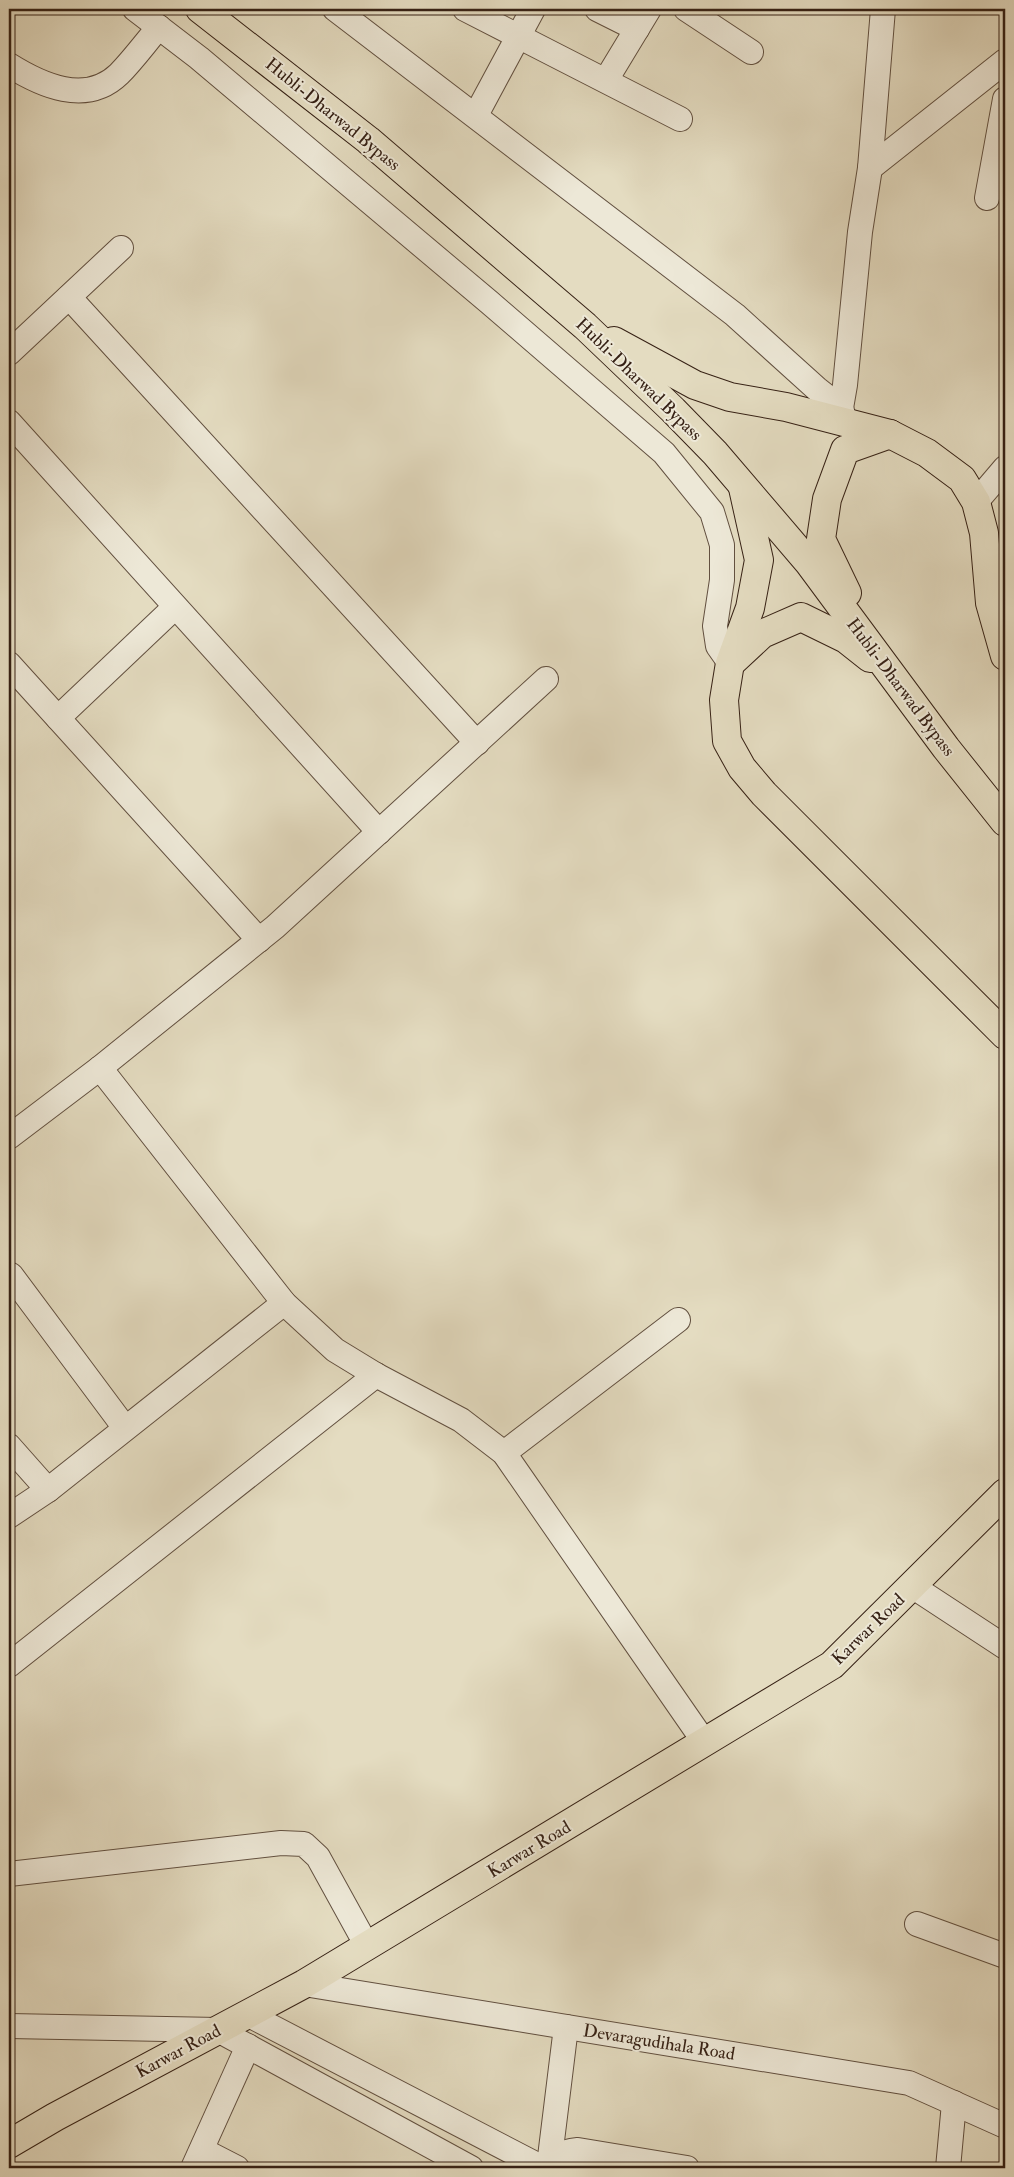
<svg xmlns="http://www.w3.org/2000/svg" width="1014" height="2177" font-family="'IM FELL Double Pica',serif">
<style>
.lines{fill:none;stroke-linecap:round;stroke-linejoin:round}
.minor-casing{stroke:#625040;stroke-width:26}
.highway-casing{stroke:#362115;stroke-width:30}
.minor{stroke:#ede8d7;stroke-width:24}
.highway{stroke:#e4dcc1;stroke-width:28}
.labels{text-anchor:middle;stroke-width:4;stroke-linejoin:round;paint-order:stroke}
.street-label{font-size:18px;fill:#362115;stroke:#ede8d7}
</style>
<rect width="100%" height="100%" fill="#e4dcc1"/>
<filter id="stains"><feTurbulence type="fractalNoise" baseFrequency=".004" numOctaves="4"/><feColorMatrix values="0 0 0 0 .2 0 0 0 0 .09 0 0 0 0 .02 0 0 0 .5 -.17"/></filter>
<radialGradient id="worn" r=".72"><stop offset=".6" stop-color="#630" stop-opacity="0"/><stop offset="1" stop-color="#630" stop-opacity=".3"/></radialGradient>
<g class="lines">
<defs>
<g id="minor">
<path d="M135 9 199 58 489 302 664 453 712 512 722 545V580L715 626 718 646 730 663"/>
<path d="M335 9 735 315 817 389 841 408 845 421"/>
<path d="M465 9 680 119"/>
<path d="M597 9 637 29"/>
<path d="M686 9 751 52"/>
<path d="M9 65C41 85 86 106 119 74 133 60 146 42 159 27"/>
<path d="M606 80 649 9"/>
<path d="M476 115 533 9"/>
<path d="M870 168 1005 61"/>
<path d="M987 198 1005 99"/>
<path d="M69 297 477 743"/>
<path d="M9 353 121 248"/>
<path d="M841 408 845 385 860 232 870 168 883 9"/>
<path d="M9 422 379 832"/>
<path d="M976 502 1005 468"/>
<path d="M9 664 259 940"/>
<path d="M58 718 175 607"/>
<path d="M100 1068 284 1303 335 1350 376 1375 461 1420 504 1453 705 1743"/>
<path d="M9 1137 100 1068 275 927 546 679"/>
<path d="M11 1275 125 1428"/>
<path d="M9 1446 48 1490"/>
<path d="M504 1453 678 1320"/>
<path d="M9 1516 48 1490 284 1303"/>
<path d="M912 1586 1005 1647"/>
<path d="M9 1665 376 1375"/>
<path d="M9 1874 281 1843 304 1844 318 1857 367 1946"/>
<path d="M917 1924 1005 1956"/>
<path d="M304 1984 909 2083 1005 2126"/>
<path d="M247 2014 543 2168"/>
<path d="M9 2026 218 2030 471 2168"/>
<path d="M202 2150 237 2168"/>
<path d="M550 2157 566 2027"/>
<path d="M193 2168 248 2046"/>
<path d="M541 2168C552 2155 562 2152 578 2150L687 2168"/>
<path d="M948 2168 954 2103"/>
</g>
<g id="highway">
<path d="M200 9 368 140 585 326 673 410 715 453 809 563 946 748 1005 822"/>
<path d="M614 341 695 385 730 397 786 407 890 434 927 453 962 479 976 502 984 533 990 603 1005 656"/>
<path d="M743 488 759 560 750 608 730 663 724 700 727 741 742 768 764 794 1005 1035"/>
<path d="M847 593 821 539 827 499 845 450 890 434"/>
<path d="M733 661 762 634 801 617 846 639 870 658"/>
<path d="M9 2144 55 2117 304 1984 832 1665 1005 1493"/>
</g>
</defs>
<!-- minor casing -->
<use href="#minor" class="minor-casing"/>
<!-- highway casing -->
<use href="#highway" class="highway-casing"/>
<!-- minor -->
<use href="#minor" class="minor"/>
<!-- highway -->
<use href="#highway" class="highway"/>
</g>
<g class="labels">
<!-- street labels -->
<g class="street-label">
<text transform="translate(333 114) rotate(39)" y="6">Hubli-Dharwad Bypass</text>
<text transform="translate(639 379) rotate(44)" y="6">Hubli-Dharwad Bypass</text>
<text transform="translate(901 687) rotate(53)" y="6">Hubli-Dharwad Bypass</text>
<text transform="translate(868 1629) rotate(-44)" y="6">Karwar Road</text>
<text transform="translate(529 1849) rotate(-31)" y="6">Karwar Road</text>
<text transform="translate(659 2042) rotate(9)" y="6">Devaragudihala Road</text>
<text transform="translate(178 2051) rotate(-28)" y="6">Karwar Road</text>
</g>
</g>
<!-- margin -->
<rect width="1014" height="2177" fill="none" stroke="#e4dcc1" stroke-width="30"/>
<rect x="10" y="10" width="994" height="2157" fill="none" stroke="#362115" stroke-width="2.5"/>
<rect x="15" y="15" width="984" height="2147" fill="none" stroke="#362115"/>
<rect width="100%" height="100%" filter="url(#stains)"/>
<rect width="100%" height="100%" fill="url(#worn)"/>
</svg>
